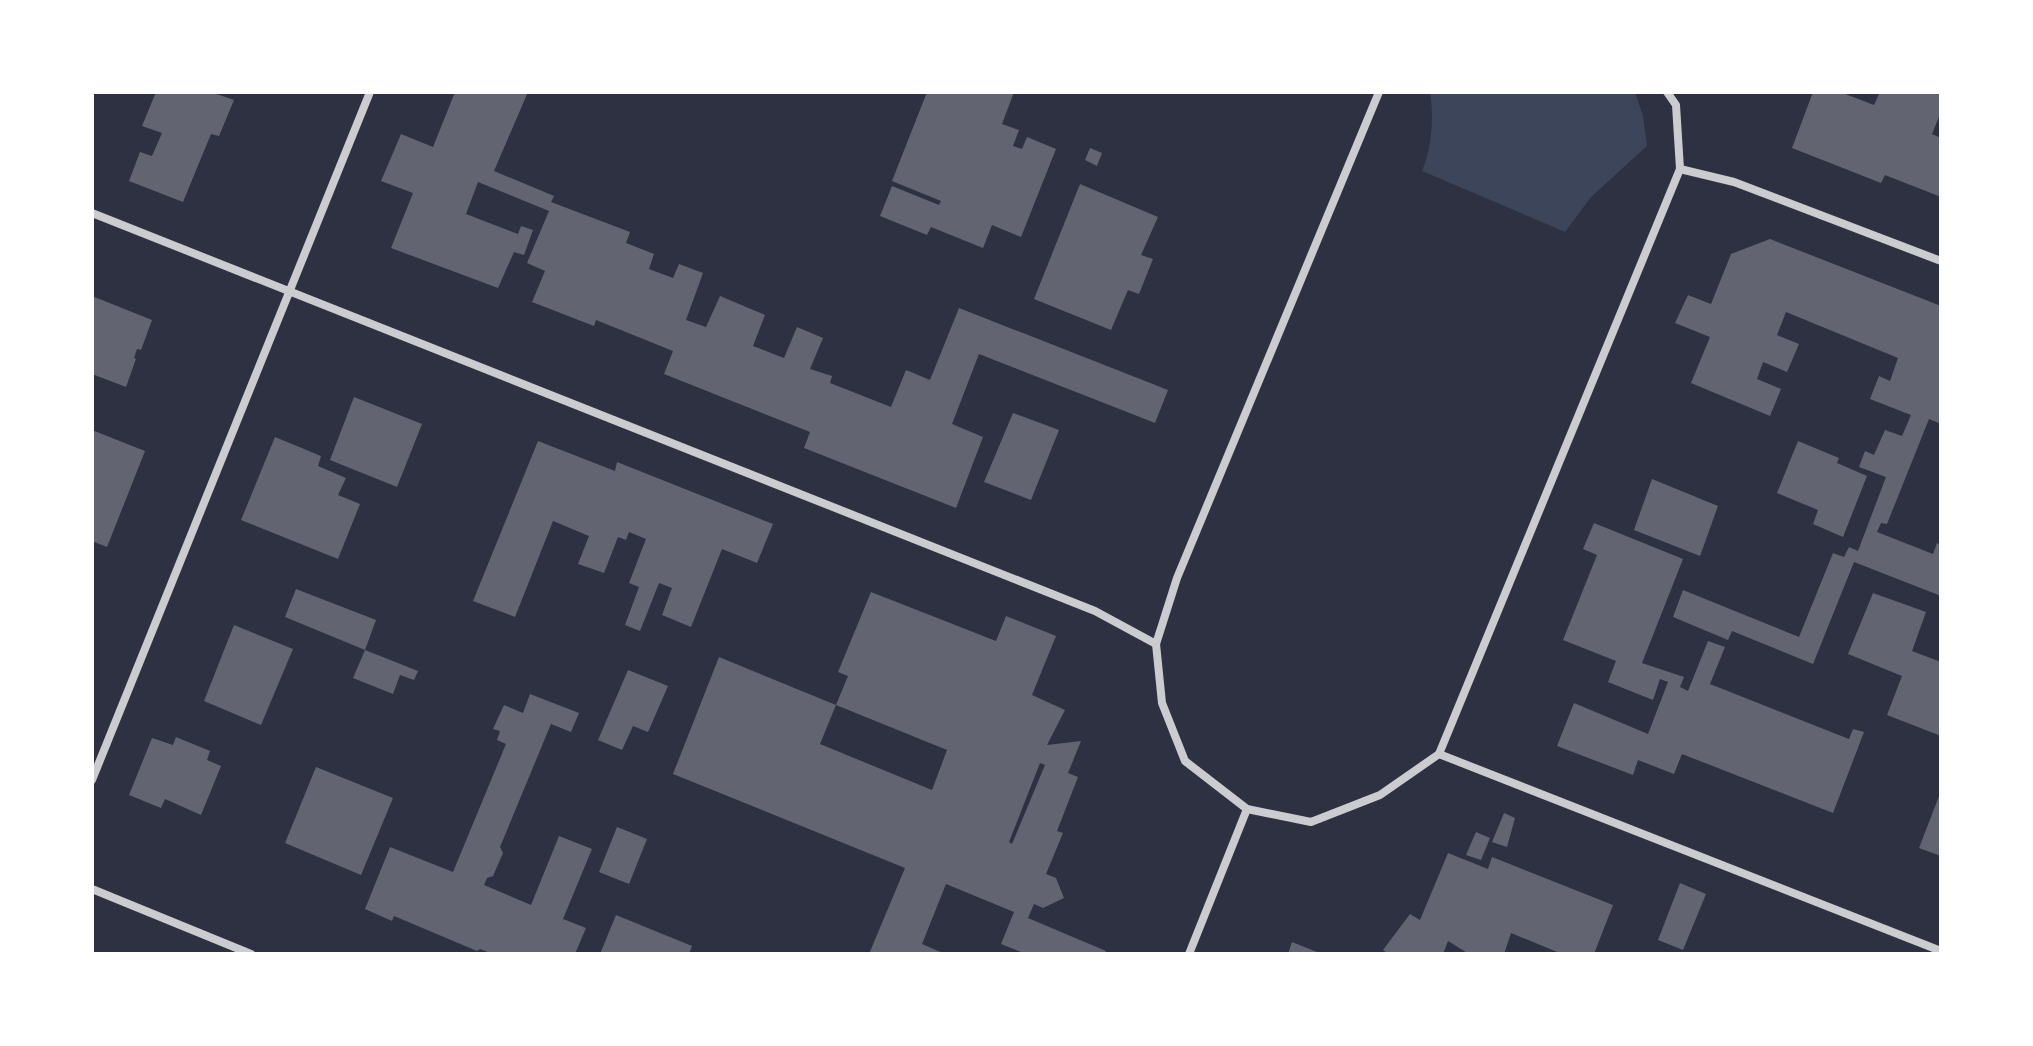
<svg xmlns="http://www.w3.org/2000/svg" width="2033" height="1046" font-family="'IBM Plex Serif',serif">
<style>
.green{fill:#3c4559}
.building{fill:#626471;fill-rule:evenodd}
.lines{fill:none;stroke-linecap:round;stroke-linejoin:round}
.minor{stroke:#caccd0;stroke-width:8}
</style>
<rect width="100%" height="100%" fill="#2d3142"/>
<!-- green -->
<path class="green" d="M1430 92H1635L1643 116 1647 146 1591 197 1565 232 1422 171C1432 147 1434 117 1430 92Z"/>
<!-- building -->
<g class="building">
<path d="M156 92H211L234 100 219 136 211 134 183 202 129 181 140 152 152 156 162 133 142 126Z"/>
<path d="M455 92H528L494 171 554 196 551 202 630 232 626 243 654 254 649 269 673 278 679 264 703 273 686 320 706 327 720 296 765 315 753 346 784 358 797 327 823 338 810 369 832 376 830 383 891 407 906 370 930 380 959 308 1168 390 1155 423 979 354 952 424 983 437 956 508 804 448 810 432 664 374 673 351 596 320 594 326 532 302 545 271 527 263 549 211 478 182 466 214 518 234 521 226 533 230 524 255 514 252 498 288 391 248 413 193 381 181 401 134 433 147Z"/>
<path d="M927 92H1014L1002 124 1019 130 1013 146 1022 149 1027 137 1056 149 1021 237 992 225 983 248 931 227 927 235 880 216 892 186 939 205 941 201 892 181Z"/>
<path d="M1813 92H1840L1874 105 1880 92H1941V112L1932 134 1941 138V197L1885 175 1881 183 1792 148Z"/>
<path d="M1090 148 1102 153 1097 166 1085 160Z"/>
<path d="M1080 184 1158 217 1141 255 1153 259 1139 294 1128 290 1111 330 1034 299Z"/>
<path d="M1770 239 1941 306V424L1929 419 1887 524 1881 523 1877 532 1933 554 1937 543 1941 545V596L1854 562 1813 664 1732 631 1728 640 1673 617 1683 590 1799 637 1833 553 1844 557 1849 547 1858 551 1886 477 1859 467 1865 451 1874 455 1885 430 1902 436 1911 415 1870 399 1879 376 1890 381 1898 358 1786 312 1777 335 1799 344 1787 372 1763 362 1757 379 1781 389 1770 416 1691 383 1710 337 1675 323 1688 295 1711 304 1731 254Z"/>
<path d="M92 296 152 320 141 350 137 349 134 358 136 359 126 387 92 374Z"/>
<path d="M354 397 422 424 397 487 330 460Z"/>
<path d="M1013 413 1059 430 1031 500 984 482Z"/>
<path d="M92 430 145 451 107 547 92 541Z"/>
<path d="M275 437 321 456 318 466 346 478 338 495 360 504 338 559 241 520Z"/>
<path d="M538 441 615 471 617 462 773 524 757 563 722 549 691 627 662 615 672 588 659 583 640 631 625 625 639 587 629 583 646 539 629 532 626 540 618 537 604 573 578 564 589 536 553 521 515 617 473 601Z"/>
<path d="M1798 441 1839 458 1837 463 1867 476 1843 537 1813 524 1818 510 1777 493Z"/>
<path d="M1652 479 1718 506 1700 556 1634 530Z"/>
<path d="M1594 523 1683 559 1642 663 1684 677 1680 687 1688 691 1708 641 1725 647 1710 684 1849 739 1853 729 1864 732 1833 813 1682 754 1674 774 1638 760 1633 775 1557 746 1574 703 1648 734 1668 682 1660 679 1653 700 1608 682 1616 661 1563 640 1597 555 1583 549Z"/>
<path d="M296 589 376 620 365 650 418 671 414 680 400 675 393 694 353 678 365 650 285 617Z"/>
<path d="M871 592 996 641 1006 616 1056 636 1032 695 1065 710 1047 745 1081 741 1068 773 1078 777 1057 831 1063 833 1046 874 1056 878 1064 898 1043 908 1034 904 1028 918 1106 951 1104 954H1026L1001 944 1014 912 946 884 922 944 945 954H869L905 868 673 774 719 657 836 705 848 676 838 672ZM836 705 947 750 932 790 820 744ZM1040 763 1045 765 1012 844 1009 842Z"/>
<path d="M1873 593 1926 612 1912 651 1941 662V736L1887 715 1902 676 1848 654Z"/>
<path d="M234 625 293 649 261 725 204 701Z"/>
<path d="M628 670 668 686 648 732 633 726 622 750 598 740Z"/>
<path d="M530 694 579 713 571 732 551 724 500 847 503 853 493 876 487 878 484 885 531 905 559 836 592 849 563 919 586 928 575 954H493L480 949 477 951 394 916 392 921 365 909 390 847 453 872 506 744 497 740 500 731 493 729 504 705 523 713Z"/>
<path d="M176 737 210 751 207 760 221 766 201 815 165 799 161 808 129 795 152 738 173 745Z"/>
<path d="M316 767 393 798 361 875 285 843Z"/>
<path d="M1941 791V856L1919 848Z"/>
<path d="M1504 813 1515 818 1507 847 1492 842Z"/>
<path d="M617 827 647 839 629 884 599 872Z"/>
<path d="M1476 832 1490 838 1481 860 1466 855Z"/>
<path d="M1448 853 1488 869 1492 857 1613 905 1594 954H1562L1511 933 1504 954H1469L1448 941 1443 954H1389L1383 950 1410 914 1420 920Z"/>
<path d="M1680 883 1706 894 1683 950 1658 940Z"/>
<path d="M616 915 692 946 689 954H600Z"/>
<path d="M1292 942 1322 954H1288Z"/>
</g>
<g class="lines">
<!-- minor -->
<g class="minor">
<path d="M1379 92 1177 578 1156 644 1162 703 1185 761 1247 809 1311 822 1380 795 1439 754 1680 169 1676 105 1667 92"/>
<path d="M1680 169 1734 182 1941 261"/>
<path d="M92 213 1095 611 1156 644"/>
<path d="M1439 754 1941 951"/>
<path d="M92 780 370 92"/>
<path d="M92 889 251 954"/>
<path d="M1189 954 1247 809"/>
</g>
</g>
<!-- border -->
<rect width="2033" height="1046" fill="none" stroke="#ffffff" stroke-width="188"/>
</svg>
